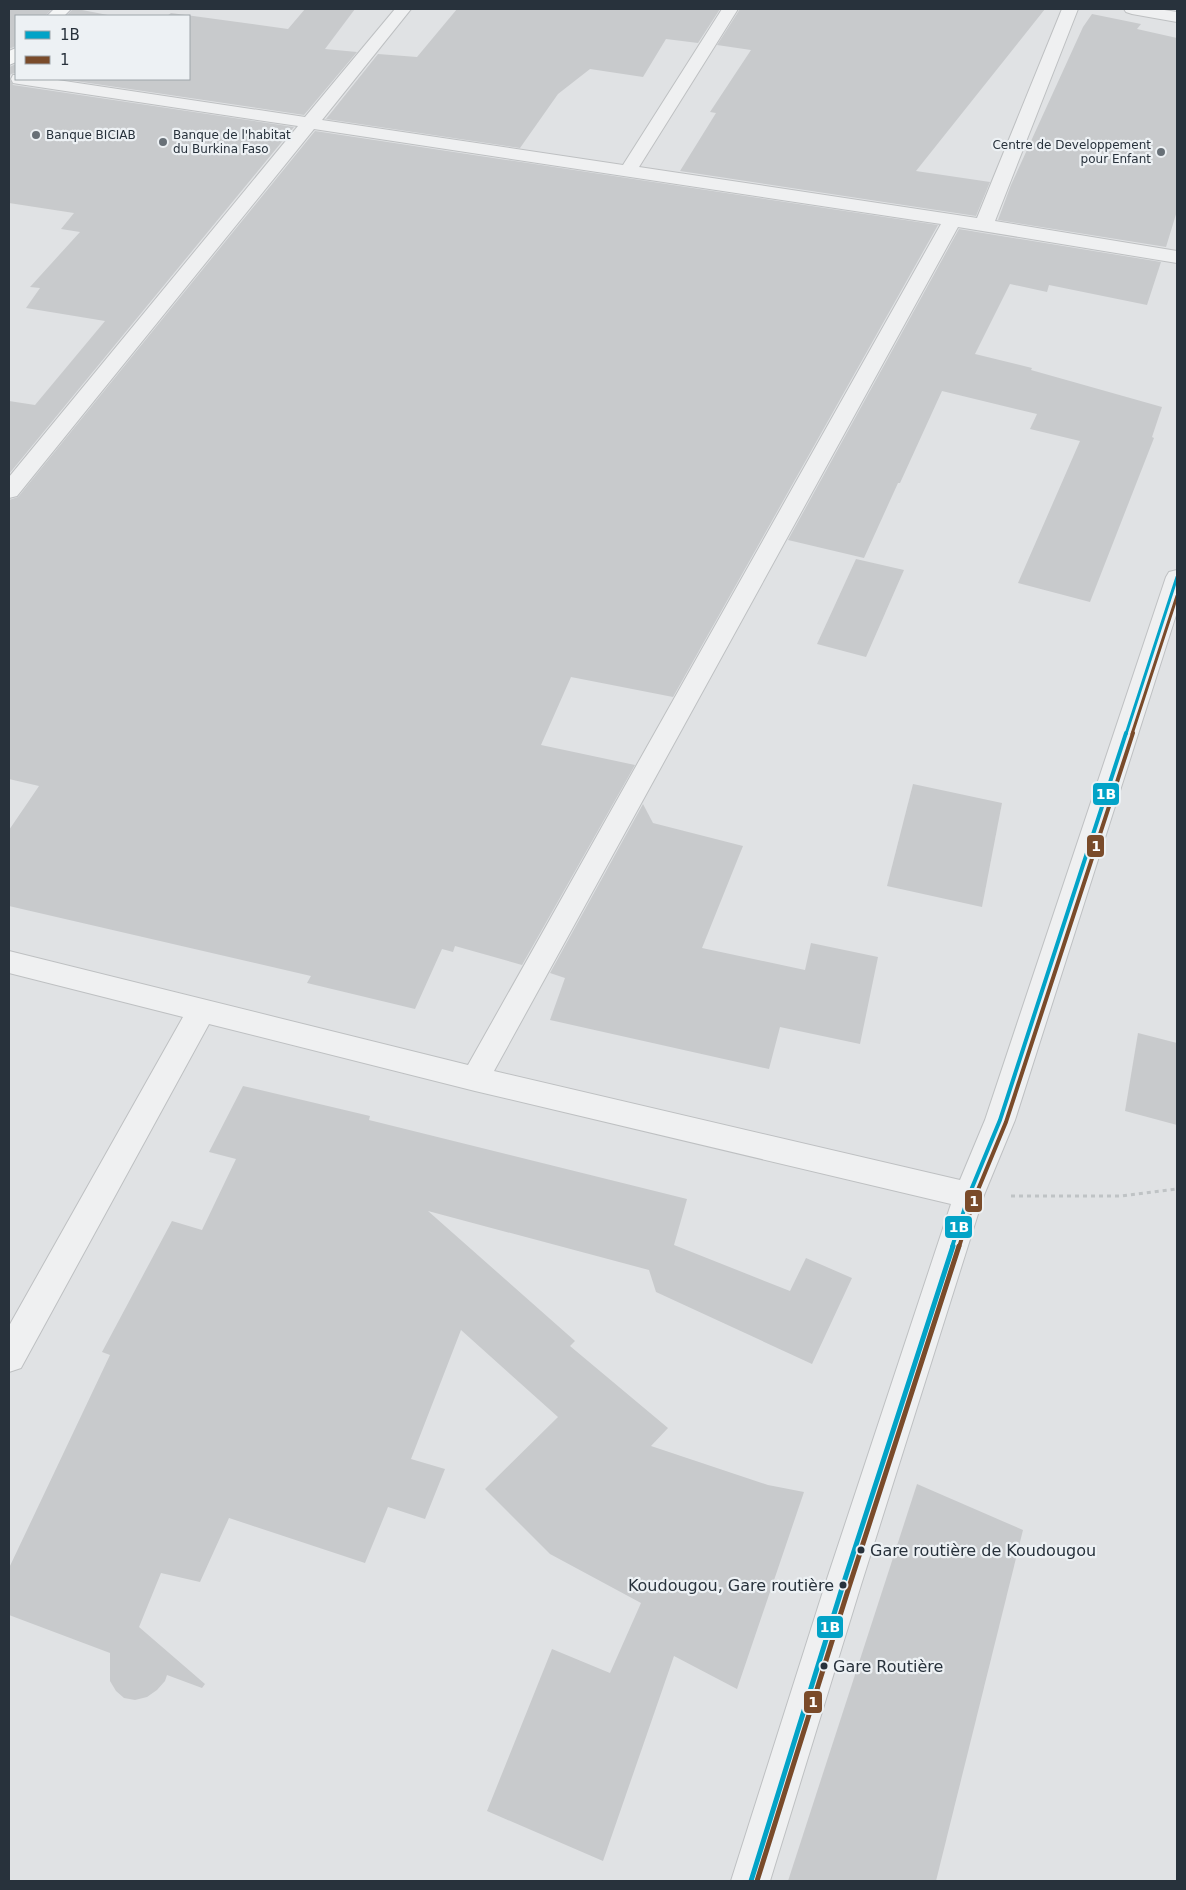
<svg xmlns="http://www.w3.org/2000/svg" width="1186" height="1890" font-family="'DejaVu Sans',sans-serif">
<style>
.building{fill:#c8cacc}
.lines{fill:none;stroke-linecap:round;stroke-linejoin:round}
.minor-casing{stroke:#bec0c2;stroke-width:2}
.major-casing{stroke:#bcbfc2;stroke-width:2}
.path{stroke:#bfc3c5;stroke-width:3;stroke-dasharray:4 4;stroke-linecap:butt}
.minor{fill:#eff0f1;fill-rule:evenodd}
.major{fill:#f4f5f5;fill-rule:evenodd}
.bus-1-far2-casing{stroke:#edf1f4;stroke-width:6}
.bus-1-far1-casing{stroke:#edf1f4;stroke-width:8}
.bus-1-casing{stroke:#edf1f4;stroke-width:9}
.bus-2-far2-casing{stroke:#edf1f4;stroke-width:6}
.bus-2-far1-casing{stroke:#edf1f4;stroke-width:8}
.bus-2-casing{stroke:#edf1f4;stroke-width:9}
.bus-1-far2{stroke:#02a3c7;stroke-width:3}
.bus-1-far1{stroke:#02a3c7;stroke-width:4}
.bus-1{stroke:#02a3c7;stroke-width:5}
.bus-2-far2{stroke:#7a4b2a;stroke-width:3}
.bus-2-far1{stroke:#7a4b2a;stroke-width:4}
.bus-2{stroke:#7a4b2a;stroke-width:5}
.poi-dot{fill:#687077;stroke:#edf1f4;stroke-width:2}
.bus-dot{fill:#28323c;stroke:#edf1f4;stroke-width:2}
.labels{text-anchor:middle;stroke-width:4.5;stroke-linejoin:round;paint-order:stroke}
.far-poi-label{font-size:12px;fill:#28323c;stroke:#edf1f4;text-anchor:start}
.near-bus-label{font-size:16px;fill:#28323c;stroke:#edf1f4;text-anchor:start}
.line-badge{stroke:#edf1f4;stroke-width:2}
.badge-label{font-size:14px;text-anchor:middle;font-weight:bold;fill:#fff}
</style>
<rect width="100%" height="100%" fill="#e0e2e4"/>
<!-- building -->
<g class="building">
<path d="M9 9H52L45 16H16V46L9 49Z"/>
<path d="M73 9H77L113 16H66Z"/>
<path d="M305 9H355L325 49 357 52 304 115 62 79H189V16H167L171 13 288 29Z"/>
<path d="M457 9H720L698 43 666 39 643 77 590 69 558 94 520 148 326 119 378 54 417 57Z"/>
<path d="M740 9H1045L916 171 990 182 976 216 680 171 716 113 710 112 751 50 717 45Z"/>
<path d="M1092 14 1141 24 1137 29 1177 38V211L1166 247 998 220 1011 185 1083 27Z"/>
<path d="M16 64V73L11 74 9 78 13 85 294 127 9 474V401L35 405 105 321 26 308 40 288 30 287 80 232 61 229 74 213 9 203V67Z"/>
<path d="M315 131 938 225 673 697 571 677 541 745 635 765 522 965 455 946 453 952 442 949 415 1009 307 983 311 976 9 906V830L39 786 9 779V500L18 497Z"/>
<path d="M959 229 1161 262 1147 305 1049 285 1047 292 1010 284 975 354 1032 368 1031 370 1162 407 1152 437 1154 438 1090 602 1018 583 1080 441 1030 429 1037 414 942 391 900 483H898L864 558 788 540Z"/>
<path d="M856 559 904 570 866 657 817 644Z"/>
<path d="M913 784 1002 803 982 907 887 886Z"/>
<path d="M643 804 653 823 743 846 702 948 805 970 811 943 878 957 860 1044 780 1027 769 1069 550 1020 565 978 550 973Z"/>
<path d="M1138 1033 1177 1043V1125L1125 1111Z"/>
<path d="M243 1086 370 1116 369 1120 687 1199 674 1245 790 1291 806 1258 852 1278 812 1364 656 1292 649 1270 428 1211 575 1341 570 1346 668 1428 651 1446 768 1485 804 1492 737 1689 674 1656 603 1861 487 1811 552 1649 610 1673 641 1603 550 1554 485 1489 558 1417 461 1330 411 1459 445 1469 425 1519 388 1507 365 1563 229 1518 200 1582 161 1573 139 1627 205 1684 202 1688 167 1675 165 1681 157 1690 147 1697 135 1700 124 1698 116 1691 110 1681V1653L9 1615V1568L110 1355 102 1352 172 1221 202 1230 236 1159 209 1152Z"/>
<path d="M917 1484 1023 1530 936 1881H788Z"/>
</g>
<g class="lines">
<defs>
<g id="minor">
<path d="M395 9H411L322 120 623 165 722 9H738L639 167 977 218 1062 9H1078L995 221 1177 251V263L958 227 494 1071 960 1180 985 1120 1166 577 1169 572 1177 570V612L1015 1120 984 1195 861 1585 770 1881H731L825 1585 951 1204 475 1091 209 1024 21 1368 9 1372V1326L183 1017 9 973V951L468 1065 941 224 314 129 17 496 9 498V477L298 126 19 84 13 83 11 79 13 75H16V79H51L305 117Z"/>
<path d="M1124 9H1158L1177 12V22L1132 14 1126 12Z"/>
</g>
<g id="major">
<path d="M54 9H71L64 16H47Z"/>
<path d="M16 48V62L9 65V51Z"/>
</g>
</defs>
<!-- minor casing -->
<use href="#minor" class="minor-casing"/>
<!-- major casing -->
<use href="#major" class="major-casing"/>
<!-- path -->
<path class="path" d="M1011 1196H1121L1177 1189"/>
<!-- minor -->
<use href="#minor" class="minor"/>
<!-- major -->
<use href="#major" class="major"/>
<defs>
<path id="bus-1-far2" d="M1126 734 1177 577"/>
<path id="bus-1-far1" d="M952 1247 969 1195 1000 1120 1126 733"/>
<path id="bus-1" d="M751 1881 843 1585 953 1246"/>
<path id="bus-2-far2" d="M1132 734 1177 596"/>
<path id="bus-2-far1" d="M959 1247 975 1197 1006 1122 1133 733"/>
<path id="bus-2" d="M757 1881 849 1587 959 1246"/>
</defs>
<!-- bus-1-far2 casing -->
<use href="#bus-1-far2" class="bus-1-far2-casing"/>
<!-- bus-1-far1 casing -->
<use href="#bus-1-far1" class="bus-1-far1-casing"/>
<!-- bus-1 casing -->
<use href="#bus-1" class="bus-1-casing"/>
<!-- bus-2-far2 casing -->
<use href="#bus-2-far2" class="bus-2-far2-casing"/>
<!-- bus-2-far1 casing -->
<use href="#bus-2-far1" class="bus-2-far1-casing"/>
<!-- bus-2 casing -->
<use href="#bus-2" class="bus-2-casing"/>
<!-- bus-1-far2 -->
<use href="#bus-1-far2" class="bus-1-far2"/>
<!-- bus-1-far1 -->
<use href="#bus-1-far1" class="bus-1-far1"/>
<!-- bus-1 -->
<use href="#bus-1" class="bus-1"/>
<!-- bus-2-far2 -->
<use href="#bus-2-far2" class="bus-2-far2"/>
<!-- bus-2-far1 -->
<use href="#bus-2-far1" class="bus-2-far1"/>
<!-- bus-2 -->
<use href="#bus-2" class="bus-2"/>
</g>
<!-- markers -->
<g class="poi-dot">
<circle cx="36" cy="135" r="5"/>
<circle cx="163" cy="142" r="5"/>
<circle cx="1161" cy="152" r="5"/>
</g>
<g class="bus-dot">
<circle cx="861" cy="1550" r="4.5"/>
<circle cx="843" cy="1585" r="4.5"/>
<circle cx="824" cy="1666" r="4.5"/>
</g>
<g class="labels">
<!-- far-poi labels -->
<g class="far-poi-label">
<text x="46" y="139">Banque BICIAB</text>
<text x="173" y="139">Banque de l'habitat<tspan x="173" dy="14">du Burkina Faso</tspan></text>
<text x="1151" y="149" text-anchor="end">Centre de Developpement<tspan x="1151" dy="14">pour Enfant</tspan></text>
</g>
<!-- near-bus labels -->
<g class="near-bus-label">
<text x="870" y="1556">Gare routière de Koudougou</text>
<text x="834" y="1591" text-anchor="end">Koudougou, Gare routière</text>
<text x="833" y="1672">Gare Routière</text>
</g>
</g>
<g class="line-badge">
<rect x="1092" y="782" width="28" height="24" rx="5" fill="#02a3c7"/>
<rect x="1086" y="834" width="19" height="24" rx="5" fill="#7a4b2a"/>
<rect x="964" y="1189" width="19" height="24" rx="5" fill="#7a4b2a"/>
<rect x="944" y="1215" width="29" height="24" rx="5" fill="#02a3c7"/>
<rect x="816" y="1615" width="28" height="24" rx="5" fill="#02a3c7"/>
<rect x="803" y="1690" width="20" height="24" rx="5" fill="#7a4b2a"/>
</g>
<g class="badge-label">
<text x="1106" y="799">1B</text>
<text x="1096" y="851">1</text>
<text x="974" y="1206">1</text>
<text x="959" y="1232">1B</text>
<text x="830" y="1632">1B</text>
<text x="813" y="1707">1</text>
</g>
<!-- border -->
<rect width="1186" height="1890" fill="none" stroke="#28323c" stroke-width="20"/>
<!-- legend -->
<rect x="15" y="15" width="175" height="65" fill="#edf1f4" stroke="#9ea5aa"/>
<rect x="25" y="31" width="25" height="8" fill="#02a3c7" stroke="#9ea5aa"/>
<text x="60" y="40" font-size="15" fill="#28323c">1B</text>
<rect x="25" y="56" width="25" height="8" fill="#7a4b2a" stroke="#9ea5aa"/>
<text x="60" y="65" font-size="15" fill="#28323c">1</text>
</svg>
